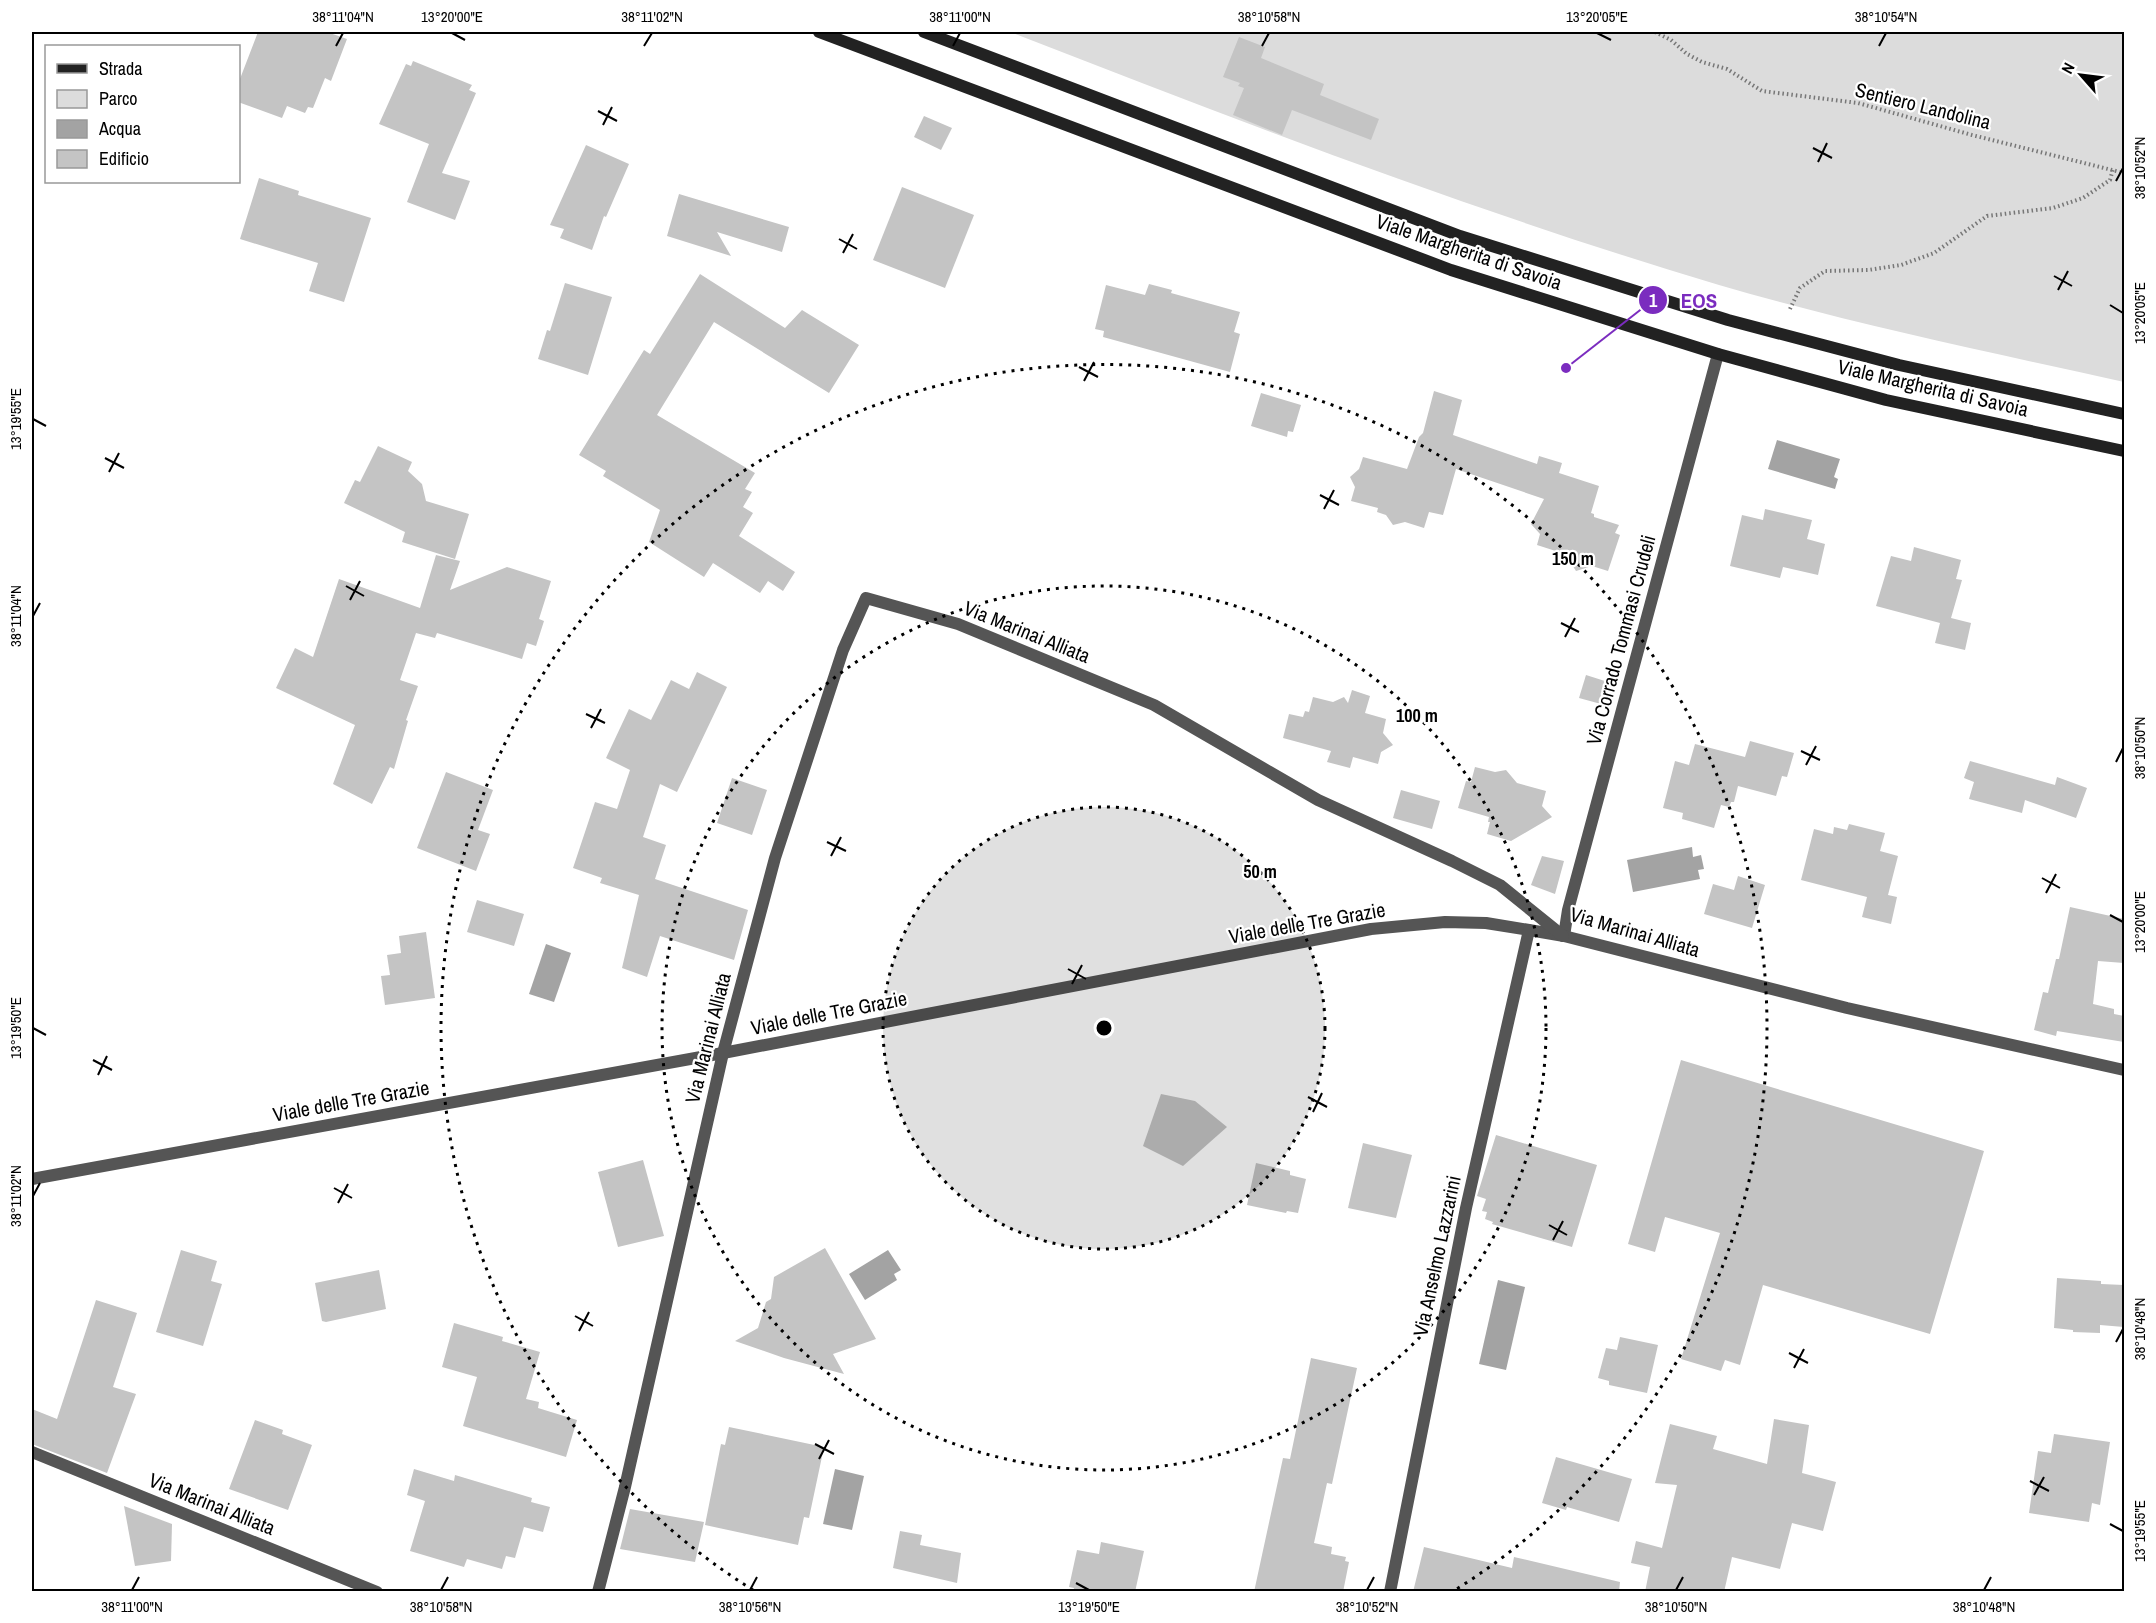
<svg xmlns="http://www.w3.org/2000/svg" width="2156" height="1623" font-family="'Archivo Narrow',sans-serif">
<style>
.green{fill:#dcdcdc}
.water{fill:#a3a3a3}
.building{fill:#c4c4c4}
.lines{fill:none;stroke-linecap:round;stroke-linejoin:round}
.path{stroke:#777;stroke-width:4;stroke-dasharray:1.5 3;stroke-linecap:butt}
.street{stroke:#555;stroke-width:12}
.secondary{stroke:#222;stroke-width:12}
.ticks{fill:none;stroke:#000;stroke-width:2}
.ring{fill:none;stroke:#000;stroke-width:3;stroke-dasharray:3 6}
.labels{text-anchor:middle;stroke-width:4.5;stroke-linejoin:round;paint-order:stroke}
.street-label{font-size:20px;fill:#000;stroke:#fff}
.centre{fill:#000;stroke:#fff;stroke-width:3}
.ring-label{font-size:18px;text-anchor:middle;font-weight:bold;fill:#000;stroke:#fff;stroke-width:4.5;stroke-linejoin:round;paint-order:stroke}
.leader{fill:none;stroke:#7b2cbf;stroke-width:2}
.callout-dot{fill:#7b2cbf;stroke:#fff;stroke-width:2}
.mark-label{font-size:18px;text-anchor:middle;font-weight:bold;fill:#fff}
.callout-label{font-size:21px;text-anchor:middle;font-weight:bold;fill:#7b2cbf;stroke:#fff;stroke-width:4.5;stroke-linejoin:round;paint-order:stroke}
.neatline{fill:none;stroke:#000;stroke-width:2}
.ticks-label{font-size:15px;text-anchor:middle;fill:#000}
</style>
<rect width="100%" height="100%" fill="#fff"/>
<!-- green -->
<path class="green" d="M1010 32H2124V382C1989 352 1852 324 1719 285 1478 213 1244 123 1010 32Z"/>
<!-- water -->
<g class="water">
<path d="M1777 440 1840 459 1834 477 1838 479 1835 489 1768 469Z"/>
<path d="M1692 847 1693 857 1701 855 1704 869 1698 870 1700 879 1633 892 1627 860Z"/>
<path d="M546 944 571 953 554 1002 529 994Z"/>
<path d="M888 1250 901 1270 894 1274 897 1280 865 1300 849 1274Z"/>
<path d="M1498 1280 1525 1287 1506 1370 1479 1364Z"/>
<path d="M835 1469 864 1476 852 1530 823 1524Z"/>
</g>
<!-- building -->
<g class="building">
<path d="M258 32H327L347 39 331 81 325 78 313 108 308 107 305 113 287 106 282 118 238 102V84Z"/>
<path d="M1239 37 1265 47 1261 58 1324 84 1320 95 1379 119 1371 140 1292 110 1282 135 1233 115 1244 88 1238 86 1240 83 1223 77Z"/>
<path d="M413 61 472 85 469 90 476 93 442 173 470 181 455 220 407 202 429 144 379 124 406 64 411 66Z"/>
<path d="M924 116 952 128 941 150 914 137Z"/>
<path d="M586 145 629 164 606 217 604 216 592 250 560 238 564 229 550 225Z"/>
<path d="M259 178 299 191 298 195 371 218 344 302 309 291 318 263 240 239Z"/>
<path d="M902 187 974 215 945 288 873 260Z"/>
<path d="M679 194 789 227 782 252 717 232 731 256 667 236Z"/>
<path d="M700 274 785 328 802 310 859 345 829 393 714 322 657 415 755 473 745 489 752 492 743 507 753 513 739 536 795 572 783 591 768 581 760 593 713 563 704 577 649 542 660 510 603 476 606 471 579 455 644 350 650 354Z"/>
<path d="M565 283 612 297 588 375 538 359 547 330 550 331Z"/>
<path d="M1149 284 1172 290 1171 293 1240 312 1234 332 1240 334 1230 372 1103 337 1104 331 1095 329 1106 285 1145 295Z"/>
<path d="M1434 391 1462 400 1453 435 1537 464 1539 456 1562 463 1559 473 1599 486 1591 513 1594 514V517L1619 525 1615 533 1620 535 1608 571 1592 566 1576 571 1565 554 1537 545 1540 534 1531 524 1544 499 1456 469 1443 515 1429 512 1424 528 1405 522 1393 525 1386 515 1377 512 1378 508 1351 501 1355 487 1350 477 1359 469 1363 457 1407 469 1419 437 1423 433Z"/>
<path d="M1261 393 1301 405 1293 432 1288 431 1287 437 1251 426Z"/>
<path d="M378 446 412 462 408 471 422 484 426 501 469 514 455 559 402 542 405 532 344 503 355 480 360 482Z"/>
<path d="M1765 509 1812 520 1807 539 1825 544 1818 575 1783 567 1780 578 1730 566 1742 515 1763 520Z"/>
<path d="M1914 547 1961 560 1956 579 1962 580 1951 618 1971 623 1965 650 1935 643 1940 623 1876 606 1891 556 1911 561Z"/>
<path d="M436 555 460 561 450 590 507 567 551 581 539 619 544 621 536 646 527 643 522 659 437 633 435 638 416 633 400 680 418 686 406 720 408 721 394 769 390 767 372 804 333 784 355 725 276 688 295 648 313 657 339 579 420 608Z"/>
<path d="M697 672 727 687 677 792 660 784 643 837 666 845 655 879 748 910 734 960 660 936 647 977 622 968 639 895 600 883 602 878 573 868 595 802 617 809 630 770 606 758 629 709 651 720 671 680 689 689Z"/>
<path d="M1586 675 1608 682 1601 704 1579 698Z"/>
<path d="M1352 690 1370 696 1365 713 1386 719 1383 733 1393 745 1381 752 1378 764 1353 757 1350 768 1327 762 1331 751 1283 738 1289 714 1303 717 1305 711 1309 712 1313 697 1333 702 1344 697 1348 703Z"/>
<path d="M1750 741 1794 753 1787 777 1782 776 1776 796 1738 786 1734 802H1731L1729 807 1721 805 1714 828 1682 819 1683 813 1663 808 1675 761 1689 765 1695 744 1745 757Z"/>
<path d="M1970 761 2055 785 2057 777 2087 788 2076 818 2025 800 2022 813 1969 799 1974 782 1964 778Z"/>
<path d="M1475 767 1495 772 1506 770 1517 783 1546 791 1542 806 1552 817 1511 841 1487 834 1490 822H1488L1489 817 1458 808 1466 781 1471 782Z"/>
<path d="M446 772 493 790 478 830 490 834 476 871 417 848Z"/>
<path d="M732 778 767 790 752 835 717 823Z"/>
<path d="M1401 790 1440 801 1432 829 1393 818Z"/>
<path d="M1849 824 1885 833 1880 851 1898 856 1888 895 1897 897 1891 924 1862 917 1867 897 1801 880 1814 829 1833 834 1834 827 1847 830Z"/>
<path d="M1542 856 1564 861 1555 894 1531 885Z"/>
<path d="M1738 876 1765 885 1752 928 1704 914 1713 884 1734 890Z"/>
<path d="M477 900 524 914 514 946 467 932Z"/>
<path d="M2070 907 2124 919V963L2098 961 2093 1004 2114 1009V1014L2124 1016V1042L2057 1031 2056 1036 2034 1030 2043 992 2048 993 2056 959H2059Z"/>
<path d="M426 932 435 998 385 1005 381 976 390 975 387 955 401 953 399 936Z"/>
<path d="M1681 1060 1984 1151 1930 1334 1763 1285 1740 1365 1725 1360 1721 1371 1681 1359 1720 1233 1665 1217 1655 1252 1628 1244Z"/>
<path d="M1161 1094 1195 1101 1227 1127 1183 1166 1143 1146Z"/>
<path d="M1496 1135 1597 1165 1572 1247 1492 1224 1493 1222 1485 1219 1487 1212 1482 1211 1486 1199 1477 1196Z"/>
<path d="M1363 1143 1412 1155 1396 1218 1348 1208Z"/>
<path d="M643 1160 664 1236 618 1247 598 1172Z"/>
<path d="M1256 1163 1290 1171V1175L1306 1179 1298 1213 1287 1211 1286 1213 1247 1205Z"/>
<path d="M825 1248 876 1339 833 1354 844 1374 784 1358 735 1341 758 1328 766 1302 771 1299 774 1277Z"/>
<path d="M181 1250 217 1261 211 1281 222 1284 203 1346 156 1332Z"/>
<path d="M379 1270 386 1309 326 1322 322 1321 315 1283Z"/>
<path d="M2057 1278 2101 1281V1284L2124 1285V1327L2100 1325V1333L2073 1332V1330L2054 1328Z"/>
<path d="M96 1300 137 1313 113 1387 136 1394 107 1473 32 1444V1409L57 1419Z"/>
<path d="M454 1323 503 1337 502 1341 540 1352 526 1399 539 1402 538 1408 577 1420 566 1457 463 1426 477 1377 442 1367Z"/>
<path d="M1620 1337 1658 1345 1647 1393 1609 1385V1381L1598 1378 1606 1348 1617 1350Z"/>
<path d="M1311 1358 1357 1368 1332 1484 1327 1483 1314 1543 1332 1547 1331 1554 1346 1557 1345 1561 1349 1562 1343 1592H1254L1283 1458 1290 1459Z"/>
<path d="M1774 1419 1809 1425 1802 1473 1836 1482 1823 1531 1792 1523 1780 1569 1732 1557 1724 1592H1645L1650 1567 1631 1563 1636 1541 1662 1548 1677 1485 1655 1483 1670 1424 1717 1436 1713 1449 1767 1464Z"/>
<path d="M255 1420 283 1430 282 1434 312 1445 288 1510 229 1489Z"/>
<path d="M729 1427 824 1447 809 1518 804 1517 798 1545 705 1525 721 1444 725 1445Z"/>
<path d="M2054 1434 2110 1442 2100 1505 2092 1503 2089 1522 2029 1513 2038 1451 2051 1453Z"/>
<path d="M1556 1457 1632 1479 1619 1522 1567 1507 1566 1510 1542 1503Z"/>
<path d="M414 1469 454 1481 455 1475 532 1498 531 1502 550 1507 543 1532 524 1527 515 1558 506 1556 502 1569 467 1559 464 1567 410 1551 425 1501 407 1495Z"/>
<path d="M124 1506 172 1524 171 1561 135 1566Z"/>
<path d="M630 1509 704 1522 695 1562 620 1549Z"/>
<path d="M900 1531 922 1535 920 1545 961 1553 957 1583 893 1568Z"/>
<path d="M1101 1542 1144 1551 1135 1592H1073L1074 1588 1069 1587 1077 1550 1099 1554Z"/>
<path d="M1424 1547 1512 1568 1514 1557 1620 1582 1619 1592H1413Z"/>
</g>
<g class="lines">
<!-- path -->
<g class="path">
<path d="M1655 32 1671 40 1687 54 1702 62 1727 69 1762 91 1858 103 1972 135 2124 173"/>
<path d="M1790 309 1800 288 1825 271 1868 270 1901 265 1934 253 1987 216 2053 208 2083 198 2110 180 2113 169"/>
</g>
<!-- street -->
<g class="street">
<path d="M1564 936 1568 910 1718 354"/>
<path d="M32 1179 723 1053 1371 929 1445 922 1486 923 1529 930 1564 936 1847 1008 2124 1070"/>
<path d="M32 1452 377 1592"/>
<path d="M598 1592 625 1487 723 1053 775 858 843 650 866 598 958 624 1154 705 1318 800 1452 861 1500 885 1563 936"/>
<path d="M1390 1592 1466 1208 1529 930"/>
</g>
<!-- secondary -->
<g class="secondary">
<path d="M819 32 1451 270 1718 354 1886 400 2124 451"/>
<path d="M924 32 1460 236 1728 320 1899 365 2124 414"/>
</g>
</g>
<!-- ticks -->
<path class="ticks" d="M452 33 465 40M1597 33 1611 40M336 46 343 33M644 46 652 33M953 46 960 33M1262 46 1269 33M1879 46 1886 33M598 111 617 121M603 125 612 107M1813 148 1832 158M1818 162 1827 143M2116 181 2123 168M839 239 857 249M843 253 853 234M2054 276 2072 286M2058 290 2068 271M2110 305 2123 313M1079 367 1098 377M1084 381 1094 362M33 419 46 426M105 458 124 468M109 472 119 453M1320 495 1339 505M1324 509 1334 490M346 586 364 596M350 600 360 581M33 616 40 603M1561 623 1579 632M1565 637 1575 618M586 714 605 723M591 728 601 709M1801 751 1820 760M2116 762 2123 748M1806 765 1816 746M827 842 846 851M831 856 841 837M2042 878 2060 888M2046 893 2056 874M2110 915 2123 922M1068 969 1086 979M1072 984 1082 965M33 1028 46 1035M93 1060 112 1070M98 1075 107 1056M1308 1097 1327 1107M1313 1112 1322 1093M334 1188 352 1198M33 1196 40 1183M338 1203 348 1184M1549 1225 1567 1235M1553 1240 1563 1221M575 1316 593 1326M579 1331 589 1312M2116 1342 2123 1329M1789 1353 1808 1363M1794 1368 1804 1349M815 1444 834 1454M819 1459 829 1440M2030 1481 2049 1491M2034 1495 2044 1477M2110 1524 2123 1531M1076 1583 1089 1590M132 1590 139 1577M441 1590 448 1577M750 1590 757 1577M1367 1590 1374 1577M1676 1590 1683 1577M1984 1590 1991 1577"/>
<!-- distance rings -->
<circle cx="1104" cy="1028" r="221" fill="#000" fill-opacity=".12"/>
<g class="ring">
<circle cx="1104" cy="1028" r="221"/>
<circle cx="1104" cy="1028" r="442"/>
<path d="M753 1590A663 663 0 1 1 1455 1590"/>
</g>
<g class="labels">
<!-- street labels -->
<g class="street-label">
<text transform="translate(1923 106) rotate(14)" y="7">Sentiero Landolina</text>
<text transform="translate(1469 252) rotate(19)" y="7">Viale Margherita di Savoia</text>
<text transform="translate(1933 388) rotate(13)" y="7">Viale Margherita di Savoia</text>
<text transform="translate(1027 632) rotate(22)" y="7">Via Marinai Alliata</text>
<text transform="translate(1621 640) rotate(-75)" y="7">Via Corrado Tommasi Crudeli</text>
<text transform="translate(1307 923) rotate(-10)" y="7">Viale delle Tre Grazie</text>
<text transform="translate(1635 932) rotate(16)" y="7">Via Marinai Alliata</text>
<text transform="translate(829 1013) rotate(-11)" y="7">Viale delle Tre Grazie</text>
<text transform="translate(708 1038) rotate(-76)" y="7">Via Marinai Alliata</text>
<text transform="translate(351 1101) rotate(-10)" y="7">Viale delle Tre Grazie</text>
<text transform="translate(1437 1256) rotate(-78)" y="7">Via Anselmo Lazzarini</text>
<text transform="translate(212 1504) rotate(22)" y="7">Via Marinai Alliata</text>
</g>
</g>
<circle cx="1104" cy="1028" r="9" class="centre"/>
<g class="ring-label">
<text x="1573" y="565">150 m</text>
<text x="1417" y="722">100 m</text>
<text x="1260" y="878">50 m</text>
</g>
<!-- callouts -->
<path class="leader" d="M1566 368L1653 300"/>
<g class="callout-dot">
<circle cx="1566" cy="368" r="6"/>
<circle cx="1653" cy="300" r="15"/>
</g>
<g class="mark-label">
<text x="1653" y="307">1</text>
</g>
<g class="callout-label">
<text x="1699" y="308">EOS</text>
</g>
<!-- border -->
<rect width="2156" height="1623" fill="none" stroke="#ffffff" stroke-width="66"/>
<!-- legend -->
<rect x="45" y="45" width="195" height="138" fill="#ffffff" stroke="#999999" stroke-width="1.5"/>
<rect x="57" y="64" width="30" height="9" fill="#222222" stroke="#999999" stroke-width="1.5"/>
<text x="99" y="75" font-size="18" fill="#000000">Strada</text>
<rect x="57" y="90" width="30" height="18" fill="#dcdcdc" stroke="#999999" stroke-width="1.5"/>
<text x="99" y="105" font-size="18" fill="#000000">Parco</text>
<rect x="57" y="120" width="30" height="18" fill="#a3a3a3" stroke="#999999" stroke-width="1.5"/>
<text x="99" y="135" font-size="18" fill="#000000">Acqua</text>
<rect x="57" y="150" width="30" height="18" fill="#c4c4c4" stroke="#999999" stroke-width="1.5"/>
<text x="99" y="165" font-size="18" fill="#000000">Edificio</text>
<!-- north arrow -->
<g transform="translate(2081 75) rotate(298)" stroke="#ffffff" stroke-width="4.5" paint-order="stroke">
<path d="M0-4.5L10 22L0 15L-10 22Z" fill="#000000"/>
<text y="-9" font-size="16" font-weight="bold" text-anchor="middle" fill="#000000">N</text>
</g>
<rect x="33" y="33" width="2090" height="1557" class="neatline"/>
<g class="ticks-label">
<text x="343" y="22">38°11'04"N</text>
<text x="452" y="22">13°20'00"E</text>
<text x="652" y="22">38°11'02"N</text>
<text x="960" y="22">38°11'00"N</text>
<text x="1269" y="22">38°10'58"N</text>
<text x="1597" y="22">13°20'05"E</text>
<text x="1886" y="22">38°10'54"N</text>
<text transform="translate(2140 168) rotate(-90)" y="5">38°10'52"N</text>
<text transform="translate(2140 313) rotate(-90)" y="5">13°20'05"E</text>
<text transform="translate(16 419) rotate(-90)" y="5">13°19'55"E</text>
<text transform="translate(16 616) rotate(-90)" y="5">38°11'04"N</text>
<text transform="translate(2140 748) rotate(-90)" y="5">38°10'50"N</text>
<text transform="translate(2140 922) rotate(-90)" y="5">13°20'00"E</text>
<text transform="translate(16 1028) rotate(-90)" y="5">13°19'50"E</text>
<text transform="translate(16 1196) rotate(-90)" y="5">38°11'02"N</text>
<text transform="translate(2140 1329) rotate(-90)" y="5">38°10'48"N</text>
<text transform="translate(2140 1531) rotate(-90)" y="5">13°19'55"E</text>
<text x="132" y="1612">38°11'00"N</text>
<text x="441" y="1612">38°10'58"N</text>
<text x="750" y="1612">38°10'56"N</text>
<text x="1089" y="1612">13°19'50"E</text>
<text x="1367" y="1612">38°10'52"N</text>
<text x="1676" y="1612">38°10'50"N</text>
<text x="1984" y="1612">38°10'48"N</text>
</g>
</svg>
